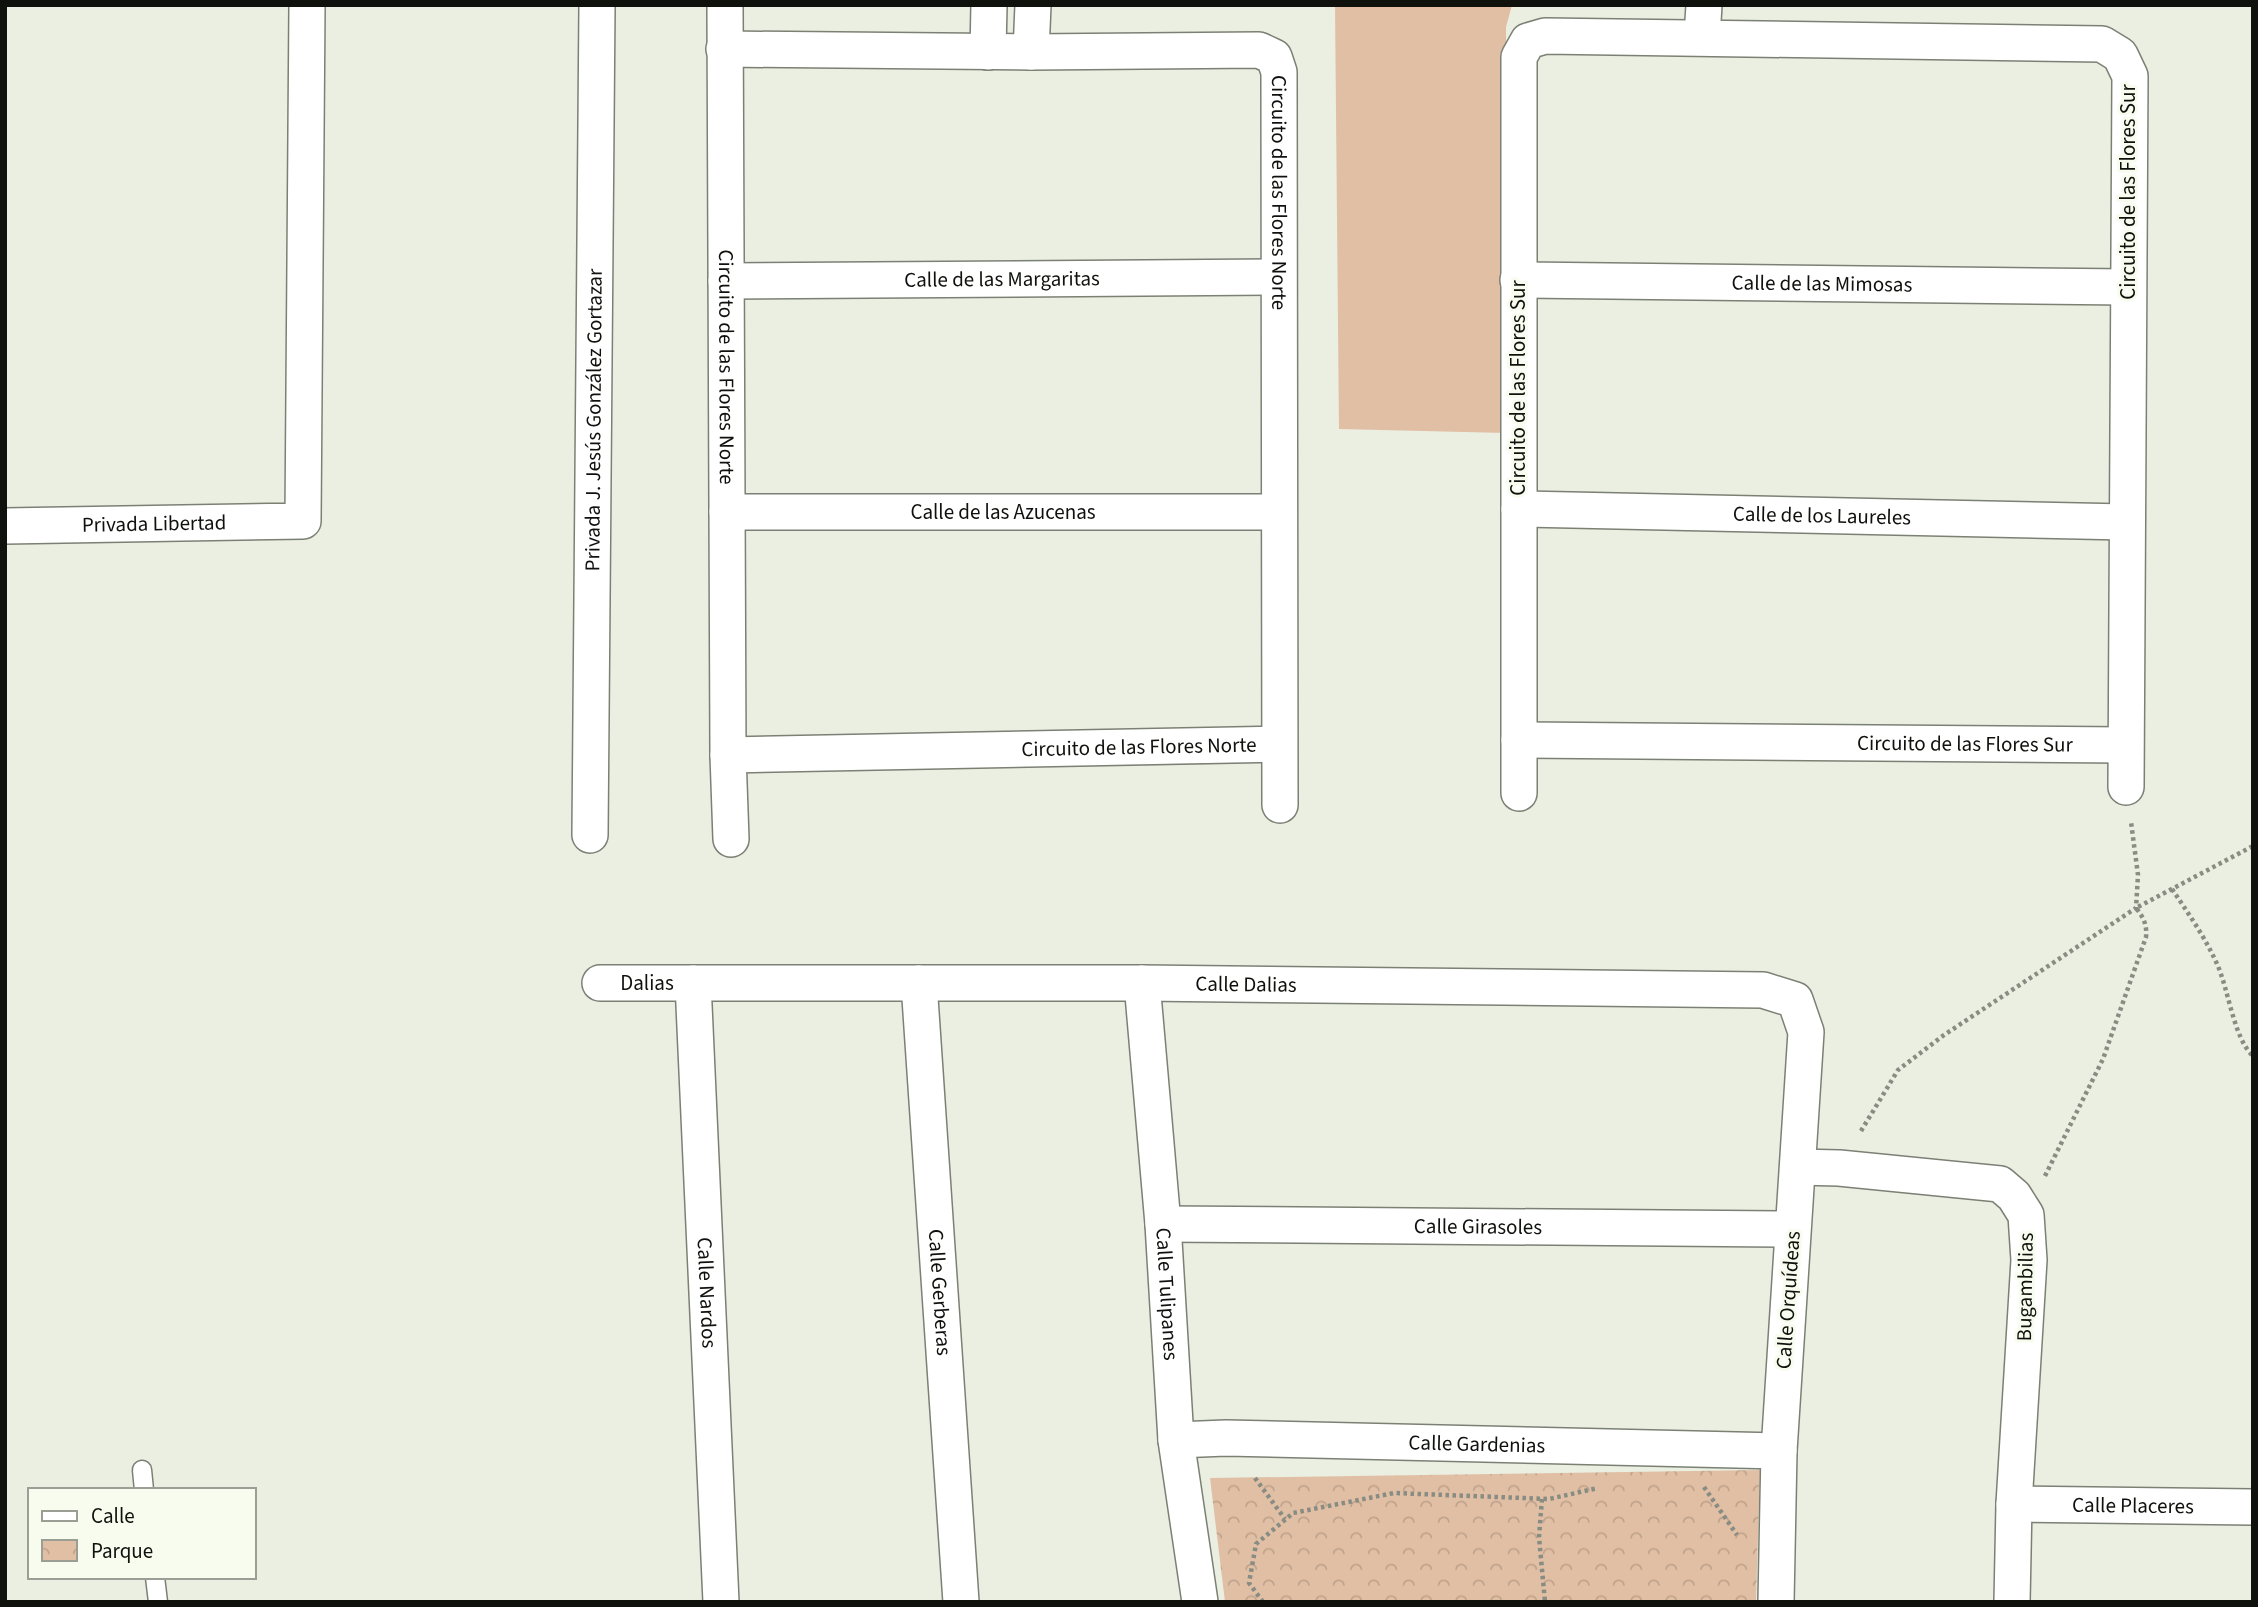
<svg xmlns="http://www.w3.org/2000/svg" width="2258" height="1607" font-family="'Source Sans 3',sans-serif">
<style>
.green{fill:#e1bfa4}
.park{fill:url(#park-crowns)}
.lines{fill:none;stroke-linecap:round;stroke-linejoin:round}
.lane-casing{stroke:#7b8074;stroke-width:21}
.street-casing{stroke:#7b8074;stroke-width:38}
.path{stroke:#888c83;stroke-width:4.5;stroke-dasharray:3.5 3.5;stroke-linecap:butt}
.lane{stroke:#fff;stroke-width:18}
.street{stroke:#fff;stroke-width:35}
.labels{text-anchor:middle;stroke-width:6;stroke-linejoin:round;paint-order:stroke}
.street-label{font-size:21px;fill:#0f110d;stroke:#f7fcef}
</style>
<defs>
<pattern id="park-crowns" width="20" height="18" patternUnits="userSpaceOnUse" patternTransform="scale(1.75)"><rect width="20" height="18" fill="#e1bfa4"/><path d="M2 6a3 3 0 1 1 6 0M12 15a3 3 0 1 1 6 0" fill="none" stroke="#c0a38c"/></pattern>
</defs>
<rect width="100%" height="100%" fill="#eaefe2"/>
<!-- green -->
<path class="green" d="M1335 5H1512L1506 27V433L1339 429Z"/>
<!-- park -->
<path class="park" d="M1760 1470 1756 1602H1225L1210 1478Z"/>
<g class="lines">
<defs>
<g id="lane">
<path d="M142 1470 144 1490"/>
<path d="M155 1577 158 1602"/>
</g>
<g id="street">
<path id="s1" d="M725 5 728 755 731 839"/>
<path d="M1702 37 1704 5"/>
<path id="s2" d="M724 49 1031 52 1259 50 1274 57 1279 72 1280 805"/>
<path d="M988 52 989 5"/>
<path d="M1031 52 1033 5"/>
<path id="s3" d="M1518 280 2128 287"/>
<path id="s4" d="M726 281 1278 277"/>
<path id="s5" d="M1519 509 2126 522"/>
<path id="s6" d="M727 512H1279"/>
<path id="s7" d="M5 526 303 521 307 5"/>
<path id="s8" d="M1519 740 2125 745"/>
<path id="s9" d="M728 755 1279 744"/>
<path d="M1519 793V57L1528 41 1545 36 2102 44 2120 55 2130 76 2126 787"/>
<path id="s10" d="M590 835 597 5"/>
<path id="s11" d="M600 983H1142L1763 990 1795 1000 1806 1032 1779 1451 1776 1602"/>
<path id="s12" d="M693 983 721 1602"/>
<path id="s13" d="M919 983 961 1602"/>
<path id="s14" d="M1142 983 1163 1224 1176 1440 1200 1602"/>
<path d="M1798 1167 1839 1168 2000 1184 2014 1196 2026 1215 2029 1260 2014 1504 2012 1602"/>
<path id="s15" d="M1163 1224 1792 1229"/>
<path id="s16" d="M1176 1440 1226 1438 1779 1451"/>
<path id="s17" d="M2014 1504 2253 1507"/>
</g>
</defs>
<!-- lane casing -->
<use href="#lane" class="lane-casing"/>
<!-- street casing -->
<use href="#street" class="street-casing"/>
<!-- path -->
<g class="path">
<path d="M2172 889C2188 913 2205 937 2217 964 2229 990 2233 1037 2253 1056"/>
<path d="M1861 1131 1898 1070 1944 1035 2136 908 2138 875 2131 822"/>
<path d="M2045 1176 2103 1059 2146 937C2147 925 2144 918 2136 908L2253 846"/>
<path d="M1255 1478 1285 1519"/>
<path d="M1704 1487 1737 1535"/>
<path d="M1542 1499 1539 1537 1545 1602"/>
<path d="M1263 1602 1249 1583 1256 1544 1293 1513 1394 1493 1549 1499 1598 1488"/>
</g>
<!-- lane -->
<use href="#lane" class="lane"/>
<!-- street -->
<use href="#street" class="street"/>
</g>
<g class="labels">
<!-- street labels -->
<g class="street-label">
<text dy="7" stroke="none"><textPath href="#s2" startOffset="688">Circuito de las Flores Norte</textPath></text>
<text transform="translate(2128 192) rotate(-90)" y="7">Circuito de las Flores Sur</text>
<text dy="7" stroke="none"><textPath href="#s4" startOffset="276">Calle de las Margaritas</textPath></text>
<text dy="7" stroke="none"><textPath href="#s3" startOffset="304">Calle de las Mimosas</textPath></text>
<text dy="7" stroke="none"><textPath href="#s1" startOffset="362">Circuito de las Flores Norte</textPath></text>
<text transform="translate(1518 388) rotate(-90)" y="7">Circuito de las Flores Sur</text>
<text dy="7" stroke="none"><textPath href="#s10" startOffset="415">Privada J. Jesús González Gortazar</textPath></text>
<text dy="7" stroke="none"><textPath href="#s6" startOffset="276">Calle de las Azucenas</textPath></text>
<text dy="7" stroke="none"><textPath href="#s5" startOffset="303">Calle de los Laureles</textPath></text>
<text dy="7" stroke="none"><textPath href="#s7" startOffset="149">Privada Libertad</textPath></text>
<text dy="7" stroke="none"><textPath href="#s8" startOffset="446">Circuito de las Flores Sur</textPath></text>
<text dy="7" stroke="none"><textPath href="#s9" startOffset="411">Circuito de las Flores Norte</textPath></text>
<text dy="7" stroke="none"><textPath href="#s11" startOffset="47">Dalias</textPath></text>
<text dy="7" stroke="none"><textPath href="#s11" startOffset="646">Calle Dalias</textPath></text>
<text dy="7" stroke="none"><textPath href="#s15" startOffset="315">Calle Girasoles</textPath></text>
<text transform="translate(2025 1287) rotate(-89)" y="7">Bugambilias</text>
<text dy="7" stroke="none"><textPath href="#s12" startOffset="310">Calle Nardos</textPath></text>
<text dy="7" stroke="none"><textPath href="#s13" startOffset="310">Calle Gerberas</textPath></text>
<text dy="7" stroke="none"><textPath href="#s14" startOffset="312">Calle Tulipanes</textPath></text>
<text transform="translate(1788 1300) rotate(-86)" y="7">Calle Orquídeas</text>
<text dy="7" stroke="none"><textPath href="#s16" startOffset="301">Calle Gardenias</textPath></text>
<text dy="7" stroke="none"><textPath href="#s17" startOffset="119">Calle Placeres</textPath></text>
</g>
</g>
<!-- border -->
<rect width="2258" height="1607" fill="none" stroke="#0f110d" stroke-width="14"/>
<!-- legend -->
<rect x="28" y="1488" width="228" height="91" fill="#f7fcef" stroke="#9a9e95" stroke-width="2"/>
<rect x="42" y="1511" width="35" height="10" fill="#ffffff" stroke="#9a9e95" stroke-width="2"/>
<text x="91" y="1523" font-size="21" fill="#0f110d">Calle</text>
<rect x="42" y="1540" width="35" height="21" fill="url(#park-crowns)" stroke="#9a9e95" stroke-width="2"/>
<text x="91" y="1558" font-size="21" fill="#0f110d">Parque</text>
</svg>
